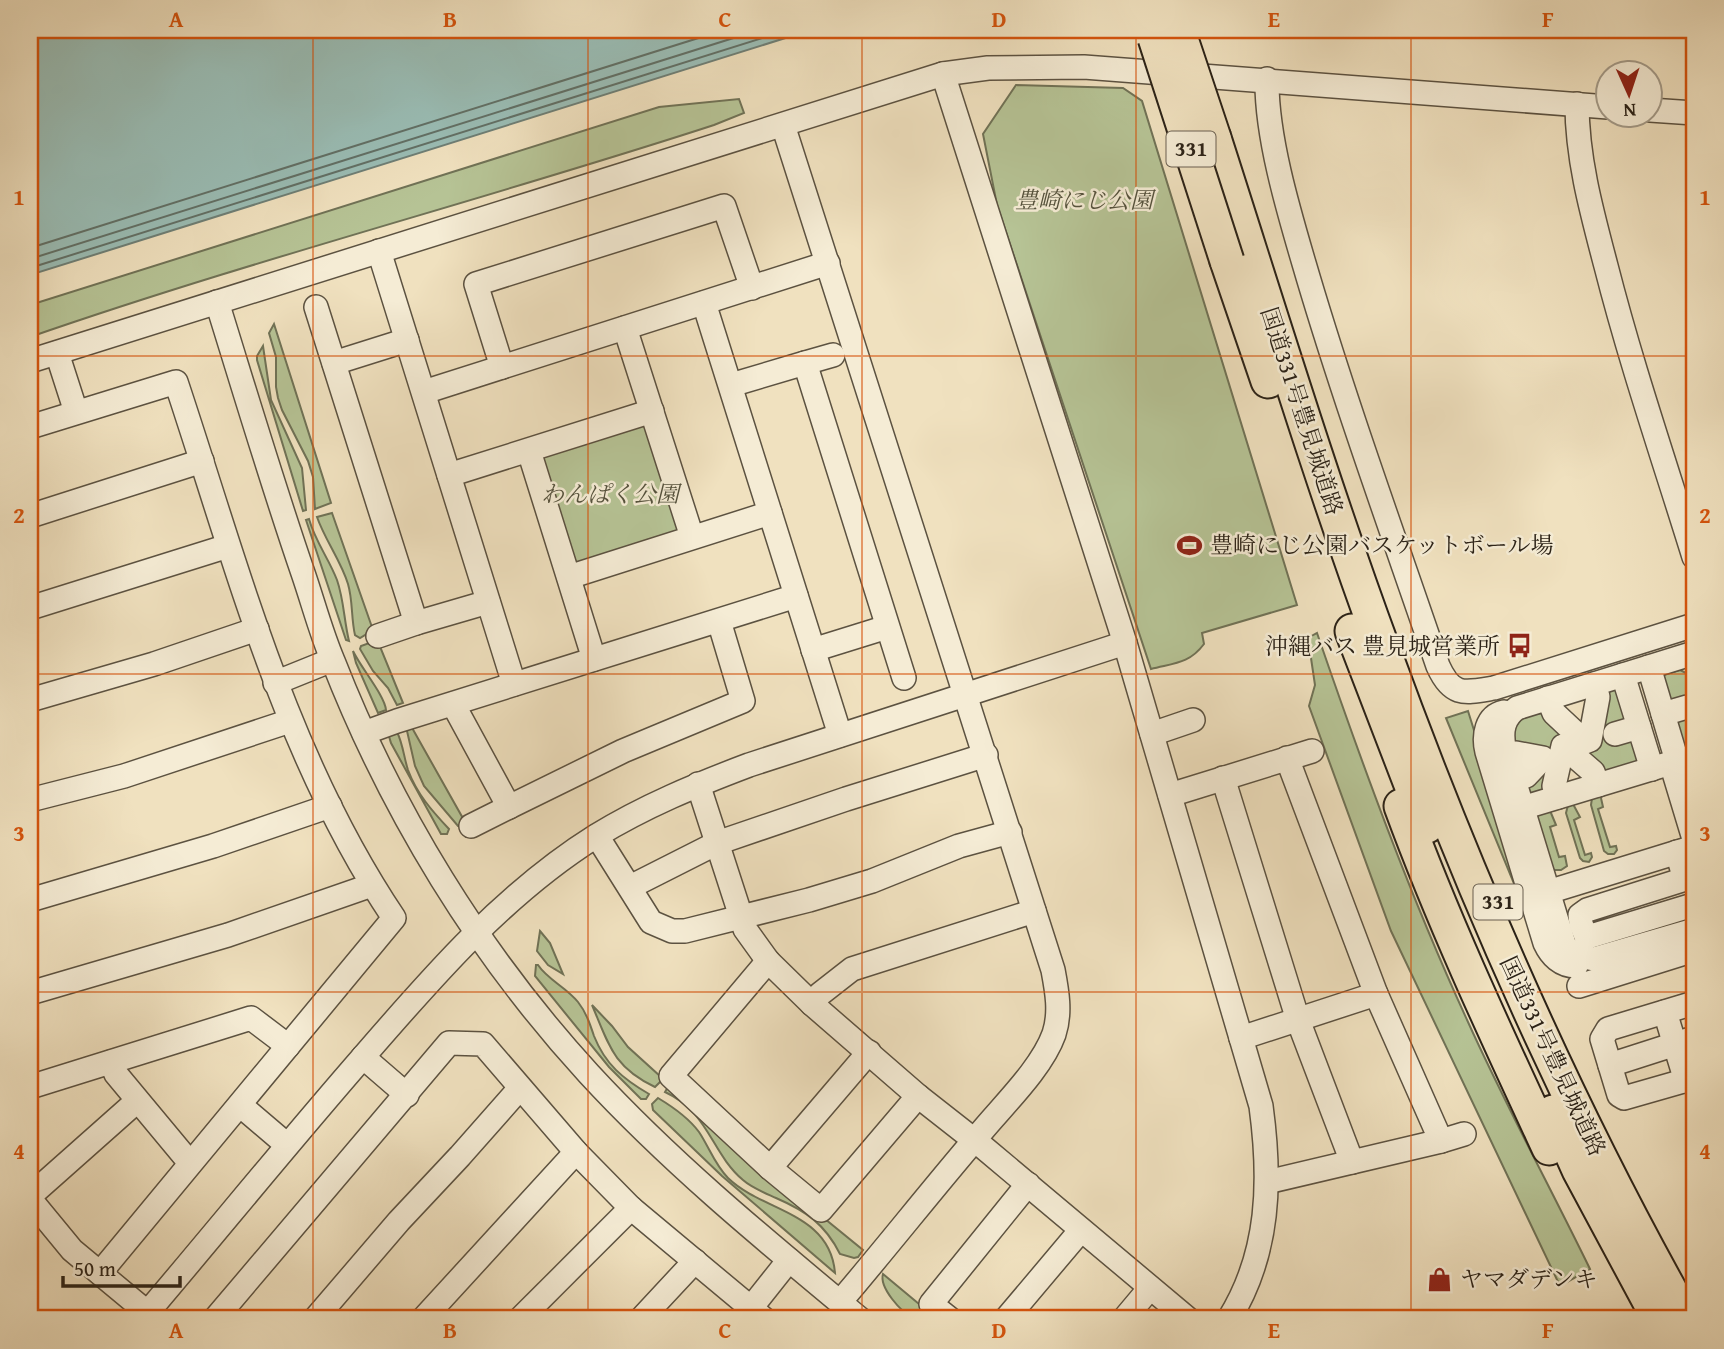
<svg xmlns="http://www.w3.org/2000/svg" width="1724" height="1349" font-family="'Gentium Book Plus','Noto Serif JP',serif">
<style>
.green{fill:#b6c395;stroke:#707256;stroke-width:2}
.water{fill:#9abdb5;stroke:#6e7f76;stroke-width:2}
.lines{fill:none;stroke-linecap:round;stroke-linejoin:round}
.shore{stroke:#627066;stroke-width:2}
.minor-casing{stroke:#5c5241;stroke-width:26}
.highway-casing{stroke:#2b2217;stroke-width:37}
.minor{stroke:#f5ecd5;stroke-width:23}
.highway{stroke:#f0e1bf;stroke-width:33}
.highway-bridge-casing{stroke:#2b2217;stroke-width:37;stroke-linecap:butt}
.highway-bridge{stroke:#f0e1bf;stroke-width:33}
.grid{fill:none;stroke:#d5540d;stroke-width:2;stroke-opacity:0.55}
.labels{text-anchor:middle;stroke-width:5;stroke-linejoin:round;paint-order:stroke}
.shield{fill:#f5ecd5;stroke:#685f50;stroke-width:2}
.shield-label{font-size:21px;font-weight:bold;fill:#2b2217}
.park-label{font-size:23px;font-style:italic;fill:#55523d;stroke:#f5ecd5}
.street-label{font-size:23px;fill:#2b2217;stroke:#f5ecd5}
.poi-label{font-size:23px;fill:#2b2217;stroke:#f5ecd5;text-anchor:start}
.neatline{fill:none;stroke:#d5540d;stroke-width:2.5}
.grid-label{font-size:23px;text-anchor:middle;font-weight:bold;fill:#d5540d}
</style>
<rect width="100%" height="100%" fill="#f0e1bf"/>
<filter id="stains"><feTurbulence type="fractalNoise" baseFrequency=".00286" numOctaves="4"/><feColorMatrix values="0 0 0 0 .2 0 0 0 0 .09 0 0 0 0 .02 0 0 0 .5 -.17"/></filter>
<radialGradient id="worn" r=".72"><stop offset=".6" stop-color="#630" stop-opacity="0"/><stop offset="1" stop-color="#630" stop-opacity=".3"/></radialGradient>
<!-- green -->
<g class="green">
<path d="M1016 85 1123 88 1142 101 1297 605 1202 633 1204 644C1189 664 1174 663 1151 669L997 205 983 134Z"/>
<path d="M739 99 744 113 714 125C487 199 255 259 30 337V305L659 107Z"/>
<path d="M274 324 331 503 315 509 313 477 308 461 282 410 278 398 276 387V357L269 333Z"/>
<path d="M263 346 271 400 302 468 306 510 303 511 257 360V356Z"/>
<path d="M643 420 682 529 575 566 541 453Z"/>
<path d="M332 513 373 630 360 638 355 635C351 618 353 601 348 584 341 561 325 540 317 517Z"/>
<path d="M309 519C315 541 329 559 337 580 344 600 344 621 349 641L346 640 306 520Z"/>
<path d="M1317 633C1362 764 1410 896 1468 1022 1506 1106 1550 1187 1590 1269L1560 1286 1391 931 1309 706 1315 685 1308 638Z"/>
<path d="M372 642 379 644 403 703 397 705 388 688 373 671 360 649 361 646Z"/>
<path d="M353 651C361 668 385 696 386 710L378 713 356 663Z"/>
<path d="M1680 670 1688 674 1694 696V746L1685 749 1663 675Z"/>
<path d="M1611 690H1617L1639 763 1605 774 1564 736 1546 789 1532 795 1528 793C1519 764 1493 714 1544 713L1587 752 1593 751 1607 695Z"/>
<path d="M1468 711 1527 900 1538 942 1446 718Z"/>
<path d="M411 726 465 822 464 826H458L424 786 415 766 407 731V727Z"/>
<path d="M397 732C403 744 404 758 408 770 417 794 432 811 449 829L447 834H441L391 743 388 733Z"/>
<path d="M1598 796 1601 798 1603 807 1598 809 1610 847 1616 846 1617 850 1614 854H1608L1604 851 1591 805 1592 798Z"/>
<path d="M1573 804 1580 817 1574 820 1585 855 1591 853 1592 857 1589 862 1583 861 1580 858 1566 813 1568 805Z"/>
<path d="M1548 811 1551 813 1556 825 1550 827 1559 857 1565 856 1567 866 1561 870H1554L1552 867 1537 820V816L1540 812Z"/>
<path d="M540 931 550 943 563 974 548 965 537 951Z"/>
<path d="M536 965H538C548 980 566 987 578 1002 586 1012 590 1024 594 1036 605 1064 623 1079 649 1094L646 1099H641L609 1067 535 976Z"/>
<path d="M592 1005 612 1026 628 1047 661 1077V1081L655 1087C613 1067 609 1045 592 1005Z"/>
<path d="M669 1085 822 1221 825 1219 863 1250 858 1257 854 1258 840 1254C825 1224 806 1211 776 1198 765 1193 752 1188 743 1180 711 1153 709 1112 665 1092Z"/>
<path d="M658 1098C673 1107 688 1117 699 1132 709 1147 715 1165 728 1178 763 1212 830 1212 835 1273L722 1176 653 1110 652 1104Z"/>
<path d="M883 1274 937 1319C930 1319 920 1321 914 1318 901 1313 879 1287 883 1274Z"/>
</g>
<!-- water -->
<path class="water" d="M30 30H811L30 275Z"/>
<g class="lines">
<!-- shore -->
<g class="shore">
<path d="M30 248 724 30"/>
<path d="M30 259 759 30"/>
<path d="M30 268 788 30"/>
</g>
<defs>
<g id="minor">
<path d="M943 74 1125 643 1261 1106C1271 1180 1270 1253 1229 1319"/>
<path d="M1267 79C1266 139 1291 219 1308 277 1347 408 1394 537 1438 666 1452 697 1464 693 1494 688L1694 625"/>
<path d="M1577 104C1577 159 1592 213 1606 266 1631 364 1664 460 1694 557"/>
<path d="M1650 110 1694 113"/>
<path d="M783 125 1053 970C1057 991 1061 1013 1054 1034 1041 1070 1001 1107 977 1137 930 1192 886 1248 840 1302"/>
<path d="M379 251 514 684"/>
<path d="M217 302C245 392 272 483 303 573 313 602 321 633 333 661 392 812 479 954 589 1074 672 1164 766 1241 860 1319"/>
<path d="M704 303 840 735"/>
<path d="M316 307 416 623 488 602"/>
<path d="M625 328 692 537"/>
<path d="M57 353 76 412"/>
<path d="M30 361 943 74 988 68 1084 67 1608 107"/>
<path d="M334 363 407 340"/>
<path d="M805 363 833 355"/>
<path d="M502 367 476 284 724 206 752 288"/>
<path d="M731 385 805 363 904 678"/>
<path d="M424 392 828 263"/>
<path d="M30 427 176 382C237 565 285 756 394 918L100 1273"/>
<path d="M529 451 594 659"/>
<path d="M449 475 652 411"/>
<path d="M30 516 202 461"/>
<path d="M569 577 770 513"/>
<path d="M30 608 228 546"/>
<path d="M378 636 416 623"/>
<path d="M813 650 887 627"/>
<path d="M1694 653 1517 708C1503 718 1501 731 1504 747L1565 947 1579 956 1594 959 1694 930"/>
<path d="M1649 667 1677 761"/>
<path d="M1623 675 1652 769"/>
<path d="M275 683 332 660"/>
<path d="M1548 698 1554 713 1585 742 1590 740 1598 697 1594 684"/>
<path d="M30 700 154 664 257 629"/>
<path d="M453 704 509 807 623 751 743 701 719 621"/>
<path d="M1504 712C1486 716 1483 736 1487 752L1545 943C1551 956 1561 966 1576 966"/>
<path d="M1663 714 1687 707"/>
<path d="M364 733 397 721 796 596"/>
<path d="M1152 734 1193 720"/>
<path d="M1615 734 1639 727"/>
<path d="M1507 756 1516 753 1543 758 1526 776 1514 780"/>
<path d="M1287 758 1376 994 1441 1141"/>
<path d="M1671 763 1694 839"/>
<path d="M1223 778 1298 1020 1352 1162"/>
<path d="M698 784 745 929 768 961 812 1004 918 1096 983 1147 1188 1319"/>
<path d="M1170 795 1312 751"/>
<path d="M1558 797 1554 786 1563 746 1593 772 1598 785"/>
<path d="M30 800 124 776 290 721"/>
<path d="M1522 808 1694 756"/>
<path d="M471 826 509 807"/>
<path d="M597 836 651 922 672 931H685L809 900 872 881 959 846 1010 832"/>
<path d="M1677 852 1684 876 1682 880 1587 910 1580 915 1581 924 1586 936H1591L1693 905"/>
<path d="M630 887 717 843 846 799 986 755"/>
<path d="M1548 892 1694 847"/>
<path d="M30 900 213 846 330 806"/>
<path d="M768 961 671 1076 770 1168 821 1210 918 1096"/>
<path d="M1579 986 1694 950"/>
<path d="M30 993 228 935 372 885"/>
<path d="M1694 1003 1608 1029 1602 1039 1619 1095 1624 1098 1694 1078"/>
<path d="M812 1004 820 994 852 969 1034 911"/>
<path d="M1665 1012 1686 1081"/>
<path d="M1241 1038 1376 994"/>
<path d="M363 1057 407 1095"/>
<path d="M111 1062 116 1074 190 1163"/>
<path d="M1610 1065 1694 1038"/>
<path d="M30 1087 251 1018 288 1046"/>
<path d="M240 1105 287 1145"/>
<path d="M770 1168 869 1052"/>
<path d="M1267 1182 1441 1141 1464 1134"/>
<path d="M30 1196 137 1101"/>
<path d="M30 1199 72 1250 155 1319"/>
<path d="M743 1318 789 1260"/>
<path d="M142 1319C216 1232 288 1143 363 1057 433 976 505 893 596 836 645 806 696 785 749 765L1125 643"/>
<path d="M215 1319 449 1043 483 1044 576 1152 631 1208 764 1319"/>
<path d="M315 1319 399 1221 460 1156 520 1088"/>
<path d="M423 1319 576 1152"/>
<path d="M520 1319 631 1208"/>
<path d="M641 1319 695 1261"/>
<path d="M950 1319 931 1304 1028 1184"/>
<path d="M1006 1319 1081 1230"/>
<path d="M1124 1319 1150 1288"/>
</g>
<g id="highway">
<path d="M1214 138C1269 309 1321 481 1383 649 1467 880 1565 1105 1686 1319"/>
<path d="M1227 261 1268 381"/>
<path d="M1352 631 1427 826"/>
<path d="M1401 806C1444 923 1497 1036 1549 1148"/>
<path d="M1553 1112 1579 1170 1659 1319"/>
</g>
</defs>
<!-- minor casing -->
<use href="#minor" class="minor-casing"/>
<!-- highway casing -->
<use href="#highway" class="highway-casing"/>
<!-- minor -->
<use href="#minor" class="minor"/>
<!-- highway -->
<use href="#highway" class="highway"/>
<defs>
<g id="highway-bridge">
<path d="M1178 30 1214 138"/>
<path d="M1155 38 1227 261"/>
</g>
</defs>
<!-- highway-bridge casing -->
<use href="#highway-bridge" class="highway-bridge-casing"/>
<!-- highway-bridge -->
<use href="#highway-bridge" class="highway-bridge"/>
</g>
<!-- grid -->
<path class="grid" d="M313 30V1319M588 30V1319M862 30V1319M1136 30V1319M1411 30V1319M30 356H1694M30 674H1694M30 992H1694"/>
<!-- icons -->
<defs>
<symbol id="stadium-bare" viewBox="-9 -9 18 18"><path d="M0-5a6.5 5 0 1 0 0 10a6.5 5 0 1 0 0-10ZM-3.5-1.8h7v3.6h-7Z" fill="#8f2418" stroke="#f5ecd5" stroke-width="2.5" paint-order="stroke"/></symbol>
<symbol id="bus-bare" viewBox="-9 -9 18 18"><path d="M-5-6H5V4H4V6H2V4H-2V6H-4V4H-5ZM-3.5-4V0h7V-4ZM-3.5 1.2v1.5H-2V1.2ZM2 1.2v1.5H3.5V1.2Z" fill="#8f2418" stroke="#f5ecd5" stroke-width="2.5" paint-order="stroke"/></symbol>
<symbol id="shop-bare" viewBox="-9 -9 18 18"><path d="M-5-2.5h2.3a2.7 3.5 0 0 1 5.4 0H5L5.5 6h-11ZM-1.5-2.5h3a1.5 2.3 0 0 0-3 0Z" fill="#8f2418" stroke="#f5ecd5" stroke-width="2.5" paint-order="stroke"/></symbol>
</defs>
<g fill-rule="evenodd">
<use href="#stadium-bare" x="1172" y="528" width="35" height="35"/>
<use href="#bus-bare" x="1502" y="628" width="35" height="35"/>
<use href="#shop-bare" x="1422" y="1262" width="35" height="35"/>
</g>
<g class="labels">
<!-- shield labels -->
<g class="shield">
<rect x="1166.5" y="131.5" width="49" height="35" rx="5"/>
<rect x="1473.5" y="884.5" width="49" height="35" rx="5"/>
</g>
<g class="shield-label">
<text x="1191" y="156">331</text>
<text x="1498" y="909">331</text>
</g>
<!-- park labels -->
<g class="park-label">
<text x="1084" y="208">豊崎にじ公園</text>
<text x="610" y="502">わんぱく公園</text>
</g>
<!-- street labels -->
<g class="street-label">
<text transform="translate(1302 411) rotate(72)" y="8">国道331号豊見城道路</text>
<text transform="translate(1553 1056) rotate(65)" y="8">国道331号豊見城道路</text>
</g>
<!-- poi labels -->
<g class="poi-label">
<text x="1210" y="553">豊崎にじ公園バスケットボール場</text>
<text x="1500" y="654" text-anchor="end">沖縄バス 豊見城営業所</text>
<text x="1460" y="1287">ヤマダデンキ</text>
</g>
</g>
<!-- margin -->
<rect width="1724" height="1349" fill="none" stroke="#f0e1bf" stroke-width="77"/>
<!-- north arrow -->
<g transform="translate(1629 94) rotate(177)"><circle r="33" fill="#f5ecd5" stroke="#a49b89" stroke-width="2"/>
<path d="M0-5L12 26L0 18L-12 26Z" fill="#8f2418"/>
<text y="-10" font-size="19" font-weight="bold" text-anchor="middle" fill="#2b2217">N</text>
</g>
<!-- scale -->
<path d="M63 1276v10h117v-10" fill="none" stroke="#2b2217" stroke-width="3.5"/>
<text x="74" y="1276" font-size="21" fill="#2b2217" stroke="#f5ecd5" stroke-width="5" paint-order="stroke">50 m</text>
<rect x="38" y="38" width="1648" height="1272" class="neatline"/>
<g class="grid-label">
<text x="176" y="27">A</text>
<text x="450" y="27">B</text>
<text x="725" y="27">C</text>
<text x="999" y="27">D</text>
<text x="1274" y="27">E</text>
<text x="1548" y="27">F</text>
<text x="19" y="205">1</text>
<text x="1705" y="205">1</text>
<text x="19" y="523">2</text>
<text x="1705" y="523">2</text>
<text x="19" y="841">3</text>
<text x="1705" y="841">3</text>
<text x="19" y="1159">4</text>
<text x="1705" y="1159">4</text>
<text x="176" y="1338">A</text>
<text x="450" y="1338">B</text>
<text x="725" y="1338">C</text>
<text x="999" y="1338">D</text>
<text x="1274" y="1338">E</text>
<text x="1548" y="1338">F</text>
</g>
<rect width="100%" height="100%" filter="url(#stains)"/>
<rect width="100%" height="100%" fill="url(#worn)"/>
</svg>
